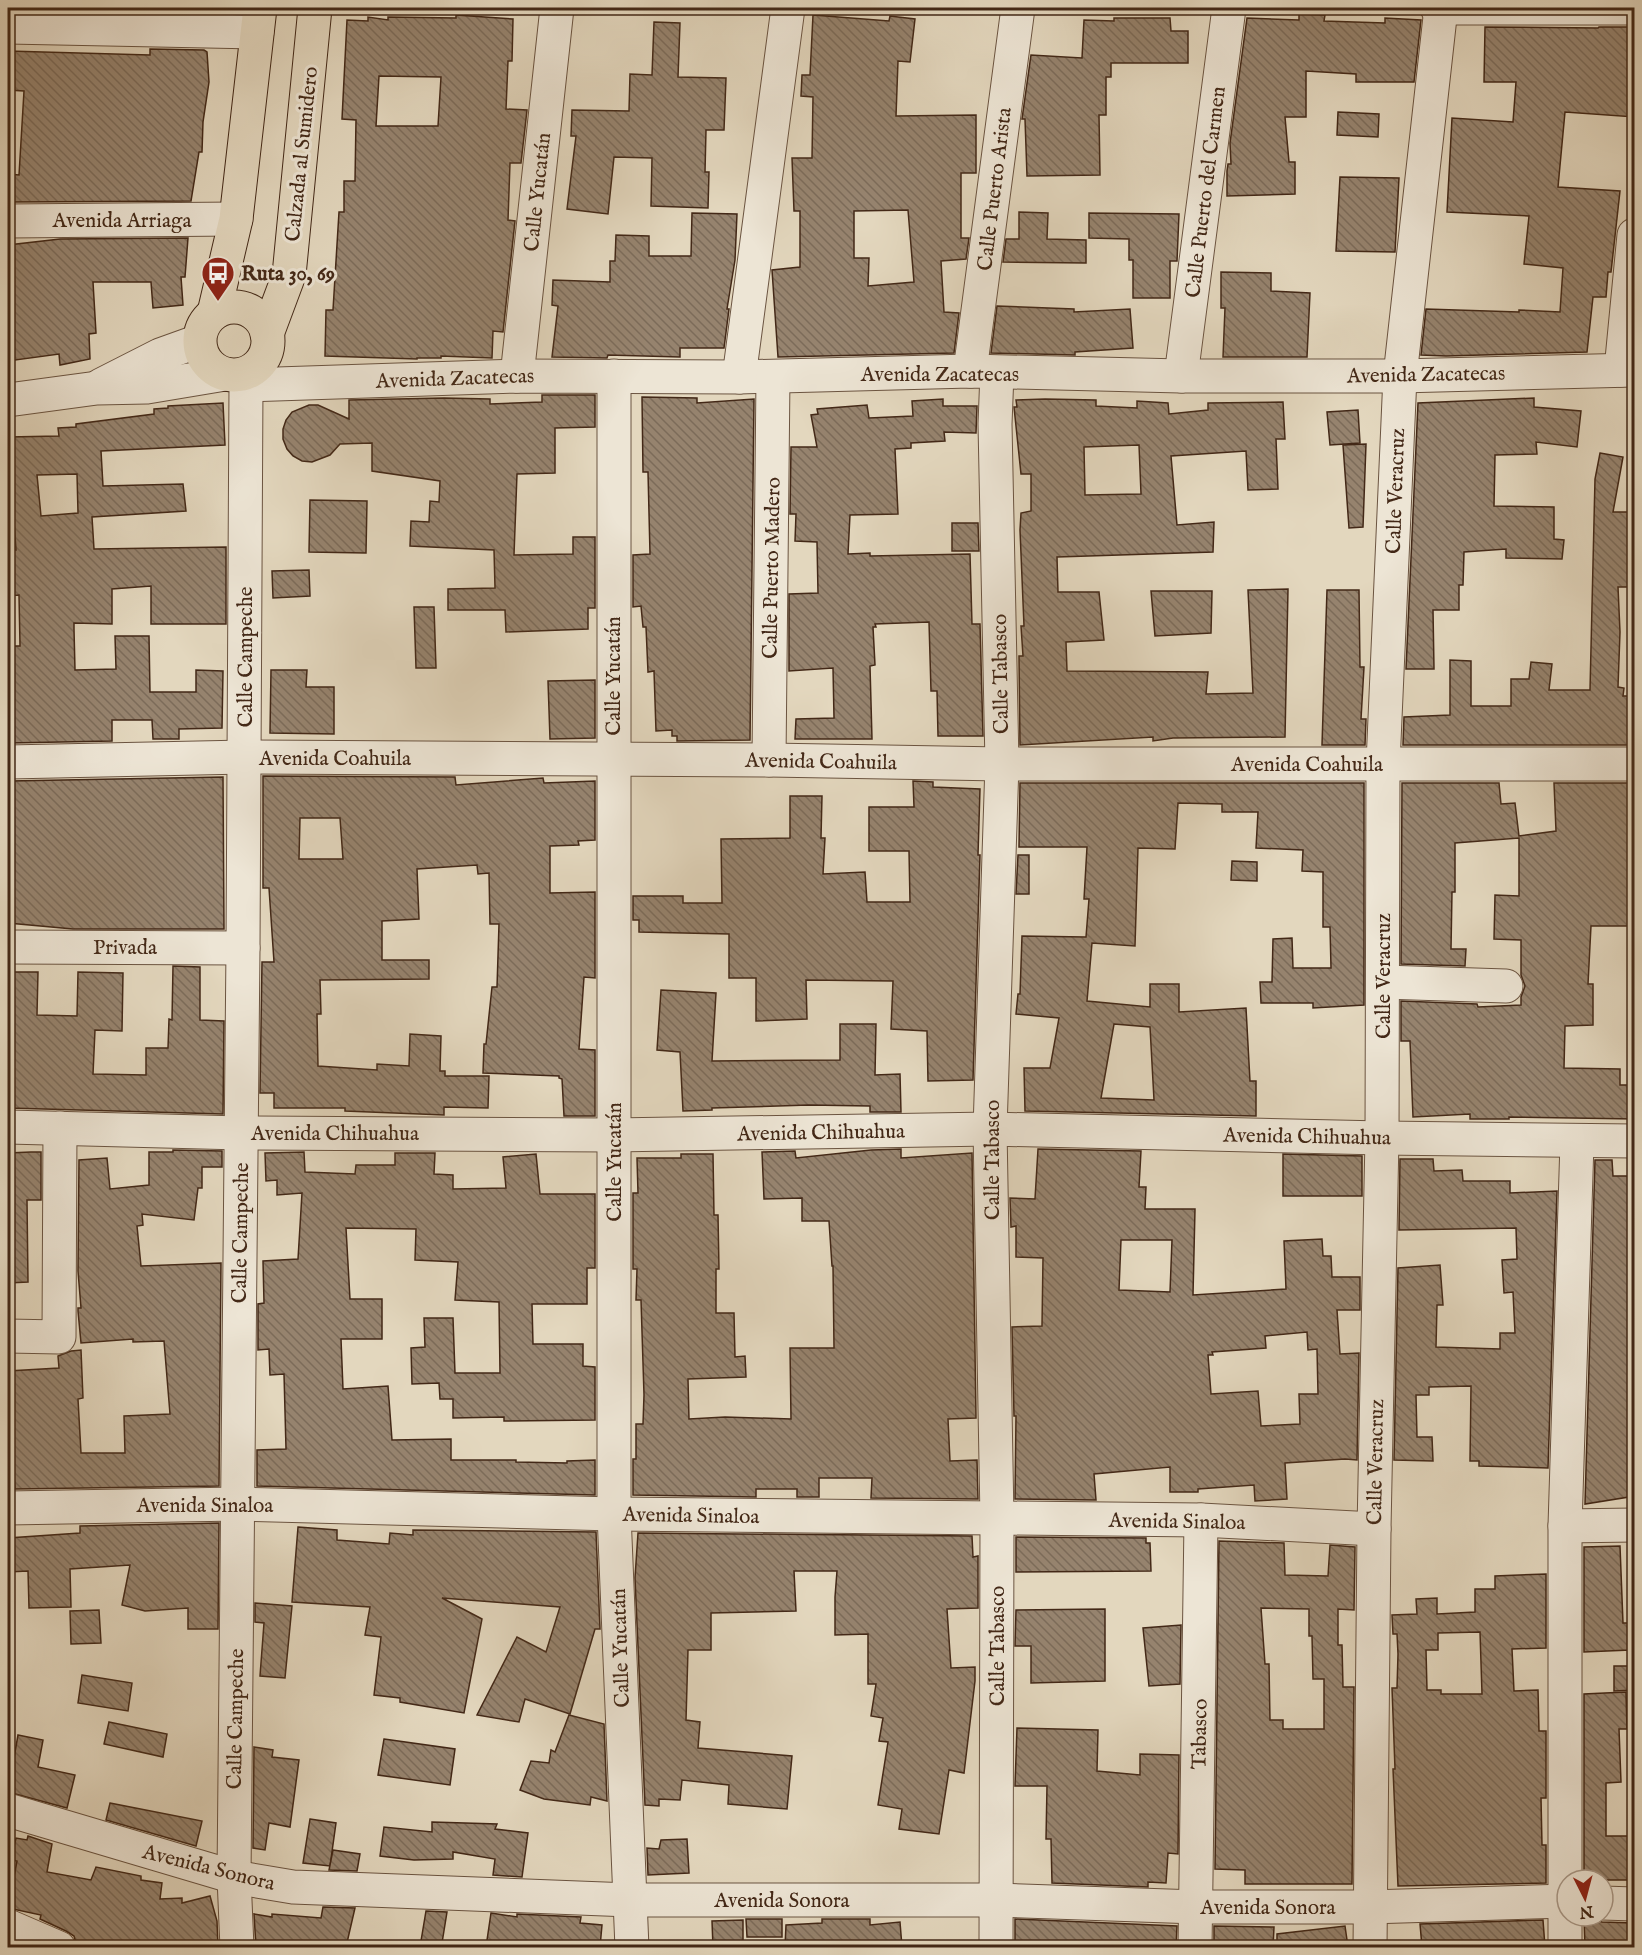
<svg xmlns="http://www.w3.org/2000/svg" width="1642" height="1955" font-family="'IM FELL English',serif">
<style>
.building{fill:url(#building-back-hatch);stroke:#432817;stroke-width:1.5;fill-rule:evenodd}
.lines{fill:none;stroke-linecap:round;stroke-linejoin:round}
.minor-casing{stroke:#6b5441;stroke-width:35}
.major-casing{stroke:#432817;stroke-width:35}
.minor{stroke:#ede5d5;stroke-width:33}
.major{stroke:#e3d7be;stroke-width:33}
.labels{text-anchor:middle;stroke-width:6;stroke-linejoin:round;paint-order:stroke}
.street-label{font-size:21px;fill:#432817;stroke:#ede5d5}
.poi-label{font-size:21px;font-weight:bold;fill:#432817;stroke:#ede5d5;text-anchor:start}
</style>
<defs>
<pattern id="building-back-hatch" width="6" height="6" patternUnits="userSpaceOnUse" patternTransform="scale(1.5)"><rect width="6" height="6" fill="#96836e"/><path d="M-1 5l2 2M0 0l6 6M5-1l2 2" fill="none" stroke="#7c6b59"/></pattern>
</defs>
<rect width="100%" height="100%" fill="#e3d7be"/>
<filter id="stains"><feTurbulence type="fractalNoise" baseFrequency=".00333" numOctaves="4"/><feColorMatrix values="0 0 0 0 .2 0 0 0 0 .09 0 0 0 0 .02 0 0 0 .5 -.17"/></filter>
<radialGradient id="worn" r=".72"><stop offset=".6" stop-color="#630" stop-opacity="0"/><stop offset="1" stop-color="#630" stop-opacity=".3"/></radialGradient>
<!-- building -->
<g class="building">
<path d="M1299 14 1325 15 1324 21 1385 23V18L1421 20 1414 82H1356V74L1306 71V117H1285L1289 162H1295V194L1227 196V171L1228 164H1231L1230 143 1247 18 1299 20Z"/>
<path d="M456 15 513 19 512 61H508L506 109 527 110 521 163H510L508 220 515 221 503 332 493 331 492 358 441 356V358H417V359L325 356 326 310H333L339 212H344V181H355L356 120 342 119 347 20 368 21V17L388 20V17L456 18ZM379 76 441 77 438 126H376Z"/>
<path d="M813 15 889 21 890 16 915 19 910 62 898 61 896 116 976 115V173H961V238H969L966 259 941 261 944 312 959 313 954 353 778 357 772 270 800 267V211H794L792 158H812L813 97 801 96 802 75H810ZM908 210 914 282 868 286 869 258H854V211Z"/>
<path d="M1114 18H1170L1171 31H1188V63H1111V77H1106V115H1099L1100 175 1027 176 1025 119H1022L1031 55 1082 58 1084 20 1114 21Z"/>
<path d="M654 22 680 23 678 77 726 78 724 130H706L705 172H709L708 208 651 206 652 158 614 157 608 214 567 209 576 136H571L572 110 629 111 630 74 652 75Z"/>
<path d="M1485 27 1598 28 1599 27H1635V117L1565 112 1558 187 1620 191 1611 272H1608L1606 297H1593L1587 352 1446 356 1421 355 1426 309 1519 312V310L1560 312 1563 268 1524 264 1529 216 1447 212 1452 118 1513 122 1516 82H1484Z"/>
<path d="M150 49 204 50 207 52 209 82 203 122 202 152H199L191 201 8 202V174L19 175 24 91 8 90V51L150 55Z"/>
<path d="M1338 112 1379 114 1378 137 1337 135Z"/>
<path d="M1340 177 1399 178 1395 252 1336 251Z"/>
<path d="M1019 212 1048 213 1047 239 1086 240V263L1003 262 1006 239H1019Z"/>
<path d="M692 213 737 214 735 260 727 309H729L724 348H680V357L608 355 607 358 552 357 558 306 552 305 553 280 610 282V261H615L616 235 649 236V256H691Z"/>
<path d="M1089 213 1179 214 1177 261H1170V298H1133V260H1129V239L1089 238Z"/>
<path d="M188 238 185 277H181L183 305 153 308 151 282H93L96 333 89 334 90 359 60 365 59 354 8 361V245L60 239Z"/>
<path d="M1221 272 1271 273V291L1310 293 1307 357H1223L1225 308H1221Z"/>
<path d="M997 306 1074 309V312L1130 309 1133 348 1075 352V355L991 353Z"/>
<path d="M542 395H595V427L555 428V473L517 474 514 555 573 554V537H595V608H588V629L506 632 505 610H448V589L495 588 494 550 410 546 411 521 429 522 430 501 439 502 440 481 372 471V443L340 444 330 455 312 462 302 461 293 456 287 449 283 439V429L286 420 292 412 309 405H318L349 419V400L444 398 490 399V404L542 402Z"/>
<path d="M642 397 697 398V403L754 399 750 740 677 741V736H672V730L656 731 654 671 648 672 646 627H643L641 606 633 607V555L650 554 648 472H643Z"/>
<path d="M1534 398V407L1581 411 1577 447 1536 442 1537 454 1495 455 1494 506 1554 507V539L1564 540 1562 559 1506 558V549L1464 552 1463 585H1459V610H1433L1434 669H1406L1418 403Z"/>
<path d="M943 399V406H977L976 433 944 432 945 441 911 443V448L895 449 898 514 850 515 848 554 870 553V556L970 554 972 624H980L983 736H938L937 691H931L929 622 875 624 876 627H873L875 665 870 666 872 739H795L796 719 834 718 833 668 789 671V594L818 593 817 542 795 541 796 514H790L791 447H817L811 415 818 414 817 409 867 405 869 418 913 416 912 401Z"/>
<path d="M1045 399 1096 400V406L1137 408V401L1168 403 1169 414 1208 410V403L1283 402 1285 439H1276L1278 489 1248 490 1246 451 1171 456 1177 525 1214 522 1213 552 1057 557 1058 592H1099L1104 640 1066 642 1067 671 1208 672 1206 694 1253 693 1248 590 1288 589 1285 737 1173 738 1153 741V737L1020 745 1019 656H1023L1021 626H1024L1020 530 1021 513 1031 511V474H1021L1014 407H1017L1016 400ZM1139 445 1141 494 1085 495 1084 447Z"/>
<path d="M223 403 225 445 101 451 103 486 183 484 186 511 92 517 94 549 226 547V624H151V586L112 589V624L74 623V629L75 670 116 669 115 636H149L150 692H196V670L223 671 222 728 179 729V739H153L152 720H112V741L9 743 8 646H20L19 595 8 596V572H12L11 550H16L8 437 59 436 58 428 76 427V424L154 414V409L168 408V406ZM77 474 78 513 41 516 37 475Z"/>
<path d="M1358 410 1360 443 1330 445 1327 412Z"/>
<path d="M1366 444 1363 527 1349 528 1343 445Z"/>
<path d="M1600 453 1623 457 1613 512H1635V550H1628V587H1618L1620 632 1618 687 1624 688 1623 696H1635V745H1403L1404 717 1450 715V660L1471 661V706H1511V679H1529L1531 662 1552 664 1549 690H1590L1595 479Z"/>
<path d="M310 500 367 501 366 553 309 552Z"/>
<path d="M952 523H978L979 551H952Z"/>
<path d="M309 570 310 596 273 598 272 571Z"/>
<path d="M1327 590H1359L1360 667H1364L1361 719H1366L1365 745H1322Z"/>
<path d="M1151 591H1212L1211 633 1155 636Z"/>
<path d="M414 607H434L436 668H416Z"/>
<path d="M271 670H307L306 687H334V734L270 733Z"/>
<path d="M595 680V738L550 739 548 681Z"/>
<path d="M263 776 455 777 456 785 543 778 544 783 595 781V840L578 841 579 845 550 846V893L595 892V978L584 977 579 1049 595 1050V1116H564L562 1079 559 1078V1076L483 1073 484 1044H486L492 987H497L499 924H490L489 873 478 874 477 865 417 869 419 919 382 921V960H429V979L320 980 321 1014H317L318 1066 377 1070V1064L409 1066 410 1034 441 1036 440 1071H445V1076H489L488 1108 444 1107V1115L345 1111V1108H274V1093H260L262 962H274L269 888H263ZM300 818H340L343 859H299Z"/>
<path d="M223 777 224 929H73L8 923V812H11L10 781Z"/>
<path d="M913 781 933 782V787L980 789 978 855H980L973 1080 928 1081 927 1031 891 1029 893 981 806 980 807 1019 756 1021V978H729V934L639 932V920H633V896H683V903H722L721 839 790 838V796H822L821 838H825L823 874 865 872 867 902H910L909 851H869V807H914Z"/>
<path d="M1020 783H1364V1005L1313 1008V1003H1261L1260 982H1272L1273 939 1292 938 1293 968H1331L1330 927H1323V872L1302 871 1303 850 1256 848 1258 812H1222V804L1178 803 1175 849 1138 848 1135 946 1092 943 1087 1001 1150 1007V984H1179V1012L1246 1008 1250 1081H1256V1116L1025 1111 1024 1068H1050L1059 1018 1016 1014 1018 994H1020L1022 936 1086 937 1089 899H1084L1087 847H1019ZM1114 1024 1150 1027 1154 1100 1101 1098Z"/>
<path d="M1402 783H1499L1501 804 1515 803 1519 836 1556 831 1554 783H1629L1630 858H1632V891H1635V926H1591L1588 984H1593V1025L1565 1026 1564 1068 1620 1069V1085H1635V1119L1509 1117V1119H1470V1114L1413 1117 1410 1041H1401V1001L1477 1004 1478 1007 1521 1005V997L1525 986 1521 975V940L1494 939 1495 895 1519 896V838L1455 843V892H1452L1451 949H1466L1465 966 1401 964Z"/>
<path d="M1018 855H1029V894H1016Z"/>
<path d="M1232 861 1257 862V881L1231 880Z"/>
<path d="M173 966 200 967V1020L224 1021 223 1114 8 1108 14 1015H8V972H38L37 1015 77 1016 78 972 123 973 122 1031 95 1030 93 1074 146 1075V1048H168L169 1019 172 1020Z"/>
<path d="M661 990 716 993 712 1061 840 1060V1024H876L875 1075 900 1074 901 1112H870V1106L809 1105 712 1108V1110L683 1111 680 1052 657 1050Z"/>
<path d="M901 1149V1158L972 1153 976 1418 948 1419 950 1461 977 1460 978 1499 871 1498 872 1478H819V1497H797V1489H756V1497L633 1495V1459H636V1424H643L644 1395 641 1300H636L637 1269H633V1193H638L637 1158H681V1154H713L714 1215H718L719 1269H716V1313H734L735 1357 745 1356 746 1377 688 1379 689 1419 725 1417 791 1419 790 1348H834L833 1266H832L829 1221H802V1198L764 1199 762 1152 795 1151 796 1158 871 1150Z"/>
<path d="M1038 1149 1141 1151 1139 1187H1146L1145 1209H1195L1193 1295 1286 1289 1284 1241 1322 1239 1323 1256H1331L1332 1277H1360V1310H1337L1340 1354 1359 1353 1357 1460 1345 1459 1285 1463 1287 1499 1255 1501 1254 1485 1198 1489V1492H1170V1467L1094 1474 1096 1500 1015 1499 1016 1416H1014L1012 1327 1042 1326 1043 1258 1016 1257V1226L1011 1227 1010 1198 1035 1199ZM1121 1240H1172L1170 1292 1119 1290ZM1307 1332 1308 1350 1317 1349 1318 1394H1299L1300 1424 1261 1426 1258 1391 1211 1394 1208 1355H1213L1212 1352 1266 1348 1265 1336Z"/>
<path d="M173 1150 222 1151V1167H202V1188H198L194 1220 142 1214 143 1225 137 1226 141 1266 221 1263 219 1486 15 1489 14 1476H8V1371L59 1368 58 1356 71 1351 81 1350 83 1398 78 1399 81 1453H125L124 1416 170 1414 164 1341 133 1342V1339L81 1343 78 1311V1308H81L78 1271 79 1160 107 1158 110 1189 149 1185V1152H173Z"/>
<path d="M31 1152H41V1200H27L28 1282 8 1283V1153Z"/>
<path d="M304 1152 305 1172 355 1174 356 1165H395V1153H435L434 1174 453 1175V1189L506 1188 503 1157 536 1154 540 1194H595V1268H587V1304H532L533 1344H583V1366L595 1367V1420L504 1421V1417L453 1418V1399H440L439 1383 412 1384 411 1348 425 1347 424 1318H453L455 1373H500L499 1302 455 1300 458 1262 415 1260 416 1229 346 1228 350 1299H382V1339H341L343 1389 388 1386 392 1440 451 1439V1460H516V1462L567 1463V1461L595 1460V1495L257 1486V1450L286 1449 284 1374 270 1375 269 1349 258 1350V1304L264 1303 263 1261 298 1259 302 1193 277 1195V1180L266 1181 265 1153Z"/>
<path d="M1283 1154 1362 1156V1196H1283Z"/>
<path d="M1400 1159H1433L1434 1171 1462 1170 1463 1181H1510V1193L1557 1191 1548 1468 1479 1466V1461H1470L1471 1386 1429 1387V1395H1416L1417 1437H1432L1433 1461 1394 1460 1398 1268 1440 1265 1443 1305H1437L1436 1347 1500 1349V1333H1515L1513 1292 1504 1293 1502 1260 1517 1259 1516 1228 1399 1230Z"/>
<path d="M1595 1160H1612L1613 1176H1635V1196H1628L1629 1236H1633L1635 1277V1307L1628 1308 1629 1347H1635V1496L1585 1504Z"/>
<path d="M219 1523 218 1629H188V1608L145 1611 122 1605 130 1565 70 1569 71 1607 29 1608 28 1571 8 1572V1538L80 1533V1526Z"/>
<path d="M298 1527 337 1530V1540L389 1544 390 1533 413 1535V1530L596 1532 600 1629H595L570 1714 525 1699 519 1722 477 1715 517 1637 546 1652 560 1607 442 1598 482 1619 464 1713 400 1702V1698L374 1695 381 1637 365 1635 370 1607 292 1602Z"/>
<path d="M638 1533 972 1536 973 1557 978 1556V1608L947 1609 951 1668 975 1667V1681L964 1773 949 1770 939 1834 899 1829 902 1809 878 1805 888 1742 879 1741 883 1718 871 1716 876 1684H868V1634L835 1635V1597L837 1571H794L796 1611 711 1613V1650H688L686 1720 700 1722 698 1748 792 1756 787 1809 728 1804 729 1785 682 1780 680 1800 659 1799V1806L645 1805 635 1578Z"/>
<path d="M1016 1537 1146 1538V1543H1150L1151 1571 1016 1572Z"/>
<path d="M1219 1541 1284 1543 1285 1575 1328 1576 1330 1545 1355 1547 1354 1610 1338 1609V1645H1342L1343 1687H1354L1352 1884H1245V1870L1215 1869ZM1261 1608 1309 1609V1636H1312L1313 1679H1324V1729H1283V1720H1270L1269 1664H1265Z"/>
<path d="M1620 1546 1623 1623H1629L1630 1650 1584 1652V1547Z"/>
<path d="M1546 1574V1648L1512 1649 1514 1691 1538 1690 1539 1731H1546V1798H1541L1542 1845H1546V1883L1398 1886 1393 1769H1395L1392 1688H1397L1398 1654 1397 1634H1393L1392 1615 1417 1614 1416 1599 1437 1598V1614L1475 1612V1589H1495V1576ZM1480 1632 1482 1694H1441V1690H1427L1426 1650H1438V1633Z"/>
<path d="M255 1603 292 1606 285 1678 260 1676 264 1623 255 1622Z"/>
<path d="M1105 1609V1681L1031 1683V1646H1015L1016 1610Z"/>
<path d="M99 1610 101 1643 71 1644 70 1611Z"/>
<path d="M1181 1625 1180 1684 1149 1686 1143 1628Z"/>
<path d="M1614 1666H1635V1690L1614 1691Z"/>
<path d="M82 1675 132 1683 128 1711 78 1703Z"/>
<path d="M1626 1692 1627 1729H1619L1621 1782 1606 1783V1836H1635V1880H1584V1694Z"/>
<path d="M569 1715 604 1724 607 1801 591 1797 590 1805 544 1799 520 1790 531 1761 549 1763 551 1750 555 1752Z"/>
<path d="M109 1722 167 1734 163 1757 104 1744Z"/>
<path d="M1017 1728 1098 1730 1097 1771 1140 1775V1754L1179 1755 1178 1854 1168 1853 1166 1883 1148 1882V1887L1052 1883 1051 1839H1046L1047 1786H1015Z"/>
<path d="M18 1735 43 1740 38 1767 75 1775 67 1808 8 1792Z"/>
<path d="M384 1739 455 1749 450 1785 378 1775Z"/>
<path d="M254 1747 273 1750 272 1757 299 1760 290 1827 269 1823 265 1850 253 1848Z"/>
<path d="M110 1803 202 1821 196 1846 106 1820Z"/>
<path d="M310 1819 336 1823 330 1866 303 1863Z"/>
<path d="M432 1822 497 1824 495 1829 528 1833 522 1877 493 1875 495 1859 453 1852V1859L414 1860 380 1856 384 1827 432 1832Z"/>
<path d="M28 1836 52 1844 47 1872 91 1880 96 1867 141 1876V1880L162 1883 160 1899 182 1898V1903L210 1896 217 1921 218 1947H196L197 1941 145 1945V1947H77L74 1936 66 1931 40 1919 41 1915 8 1908 17 1861 11 1860 16 1838 27 1840Z"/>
<path d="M687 1839 689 1873 648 1875 647 1848 659 1849 661 1840Z"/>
<path d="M333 1850 360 1854 357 1871 329 1870Z"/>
<path d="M323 1907 355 1908 346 1947H256L254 1914 272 1917V1914L321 1918Z"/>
<path d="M426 1911 447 1912 442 1943 421 1941Z"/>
<path d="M491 1913 517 1917V1914L581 1917 580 1923 602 1925 600 1947H486Z"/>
<path d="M1584 1918H1592L1602 1922 1635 1923V1947H1585Z"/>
<path d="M746 1919H782V1937H747Z"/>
<path d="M822 1919H870V1925L900 1922 902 1947H785L786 1925 822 1923Z"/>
<path d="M1015 1919 1177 1926 1176 1947H1031V1946L1015 1945Z"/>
<path d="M743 1920V1947H713L712 1921Z"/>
<path d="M1543 1920 1545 1947H1422L1420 1924Z"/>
<path d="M1214 1926 1274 1927 1273 1947H1214Z"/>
<path d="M1345 1926 1348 1947H1277V1934Z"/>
</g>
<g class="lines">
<defs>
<g id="minor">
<path d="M1437 8H1634"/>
<path d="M8 27 257 32"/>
<path d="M8 221 236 219"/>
<path d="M1621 370 1634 235"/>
<path d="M970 371 1018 8"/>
<path d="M517 376 557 8"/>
<path d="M614 376V1514L632 1948"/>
<path d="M1181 376 1229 8"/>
<path d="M739 377 788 8"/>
<path d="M101 385 160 355 199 341"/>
<path d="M246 385 517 376 739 377 970 371 1181 376H1400L1634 370"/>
<path d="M8 400 97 388 147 387 225 374"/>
<path d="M769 760 773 377"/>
<path d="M8 762 245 757 769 760 1002 764H1634"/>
<path d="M8 947 243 948"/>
<path d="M1383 982 1506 986"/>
<path d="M8 1127 241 1133 613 1135 990 1129 1382 1138 1634 1141"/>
<path d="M8 1336 59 1337 60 1128"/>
<path d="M8 1508 238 1504 614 1514 1201 1520 1374 1529"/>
<path d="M1565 1526 1634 1525"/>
<path d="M8 1810 234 1877 293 1887 630 1900H996L1197 1907H1369L1567 1901"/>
<path d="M1603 1903 1634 1904"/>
<path d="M8 1926 59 1948"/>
<path d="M237 1948 234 1877 243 948 246 385 244 374"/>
<path d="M996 1948 997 1519 990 1129 1002 764 995 424 997 373"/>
<path d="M1195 1948 1201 1520"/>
<path d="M1370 1948 1374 1529 1382 1138 1383 764 1400 376 1441 8"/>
<path d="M1565 1948V1526L1577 1142"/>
</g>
<g id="major">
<circle cx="234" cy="341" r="34"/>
<path d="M214 313 236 219 260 8"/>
<path d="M267 334 289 275 315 8"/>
</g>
</defs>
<!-- minor casing -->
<use href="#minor" class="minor-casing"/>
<!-- major casing -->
<use href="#major" class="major-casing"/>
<!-- minor -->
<use href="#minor" class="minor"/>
<!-- major -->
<use href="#major" class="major"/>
</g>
<!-- icons -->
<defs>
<symbol id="bus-pin" viewBox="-11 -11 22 30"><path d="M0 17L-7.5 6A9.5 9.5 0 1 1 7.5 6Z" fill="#8f2418" stroke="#ede5d5"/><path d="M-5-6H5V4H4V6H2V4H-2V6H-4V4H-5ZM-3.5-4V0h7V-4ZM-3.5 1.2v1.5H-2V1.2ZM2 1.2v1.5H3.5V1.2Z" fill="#fff"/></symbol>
</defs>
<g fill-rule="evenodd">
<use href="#bus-pin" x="199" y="254" width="38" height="52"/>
</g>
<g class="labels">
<!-- street labels -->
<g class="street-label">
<text transform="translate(301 154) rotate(-84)" y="7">Calzada al Sumidero</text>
<text transform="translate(994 189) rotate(-83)" y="7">Calle Puerto Arista</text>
<text transform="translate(537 192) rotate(-84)" y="7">Calle Yucatán</text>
<text transform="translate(1205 192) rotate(-83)" y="7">Calle Puerto del Carmen</text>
<text x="122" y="227">Avenida Arriaga</text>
<text x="940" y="381">Avenida Zacatecas</text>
<text transform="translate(1426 374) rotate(-1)" y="7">Avenida Zacatecas</text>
<text transform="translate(455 378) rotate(-2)" y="7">Avenida Zacatecas</text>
<text transform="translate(1395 491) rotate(-88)" y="7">Calle Veracruz</text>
<text transform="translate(771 568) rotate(-89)" y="7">Calle Puerto Madero</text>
<text transform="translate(245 657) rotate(-90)" y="7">Calle Campeche</text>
<text transform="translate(1000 674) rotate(-91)" y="7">Calle Tabasco</text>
<text transform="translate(613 676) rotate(-90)" y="7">Calle Yucatán</text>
<text x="335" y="765">Avenida Coahuila</text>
<text transform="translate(821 761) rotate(1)" y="7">Avenida Coahuila</text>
<text x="1307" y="771">Avenida Coahuila</text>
<text x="125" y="954">Privada</text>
<text transform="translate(1383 976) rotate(-90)" y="7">Calle Veracruz</text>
<text transform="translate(821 1132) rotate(-1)" y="7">Avenida Chihuahua</text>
<text x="335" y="1140">Avenida Chihuahua</text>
<text transform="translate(1307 1136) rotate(1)" y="7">Avenida Chihuahua</text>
<text transform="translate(992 1160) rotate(-90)" y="7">Calle Tabasco</text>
<text transform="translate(614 1162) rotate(-90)" y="7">Calle Yucatán</text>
<text transform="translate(240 1233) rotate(-89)" y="7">Calle Campeche</text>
<text transform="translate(1375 1462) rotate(-89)" y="7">Calle Veracruz</text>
<text x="205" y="1512">Avenida Sinaloa</text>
<text transform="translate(691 1515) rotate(1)" y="7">Avenida Sinaloa</text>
<text transform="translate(1177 1521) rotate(1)" y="7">Avenida Sinaloa</text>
<text transform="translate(997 1646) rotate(-90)" y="7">Calle Tabasco</text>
<text transform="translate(620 1648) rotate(-92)" y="7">Calle Yucatán</text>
<text transform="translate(235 1719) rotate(-89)" y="7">Calle Campeche</text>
<text transform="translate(1199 1734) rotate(-89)" y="7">Tabasco</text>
<text transform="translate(209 1867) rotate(14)" y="7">Avenida Sonora</text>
<text x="782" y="1907">Avenida Sonora</text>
<text x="1268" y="1914">Avenida Sonora</text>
</g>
<!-- poi labels -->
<g class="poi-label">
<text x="241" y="280">Ruta 30, 69</text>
</g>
</g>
<!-- margin -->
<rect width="1642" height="1955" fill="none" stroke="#e3d7be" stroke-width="30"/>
<rect x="9" y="9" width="1624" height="1937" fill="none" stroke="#432817" stroke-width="3"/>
<rect x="15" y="15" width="1612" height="1925" fill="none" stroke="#432817" stroke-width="1.5"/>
<!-- north arrow -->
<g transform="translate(1585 1898) rotate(174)"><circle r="28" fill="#ede5d5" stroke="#a99989" stroke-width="1.5"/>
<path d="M0-4.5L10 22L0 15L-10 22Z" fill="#8f2418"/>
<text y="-9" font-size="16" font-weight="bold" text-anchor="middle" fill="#432817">N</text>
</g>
<rect width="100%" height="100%" filter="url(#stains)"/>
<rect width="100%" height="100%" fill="url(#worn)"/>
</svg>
